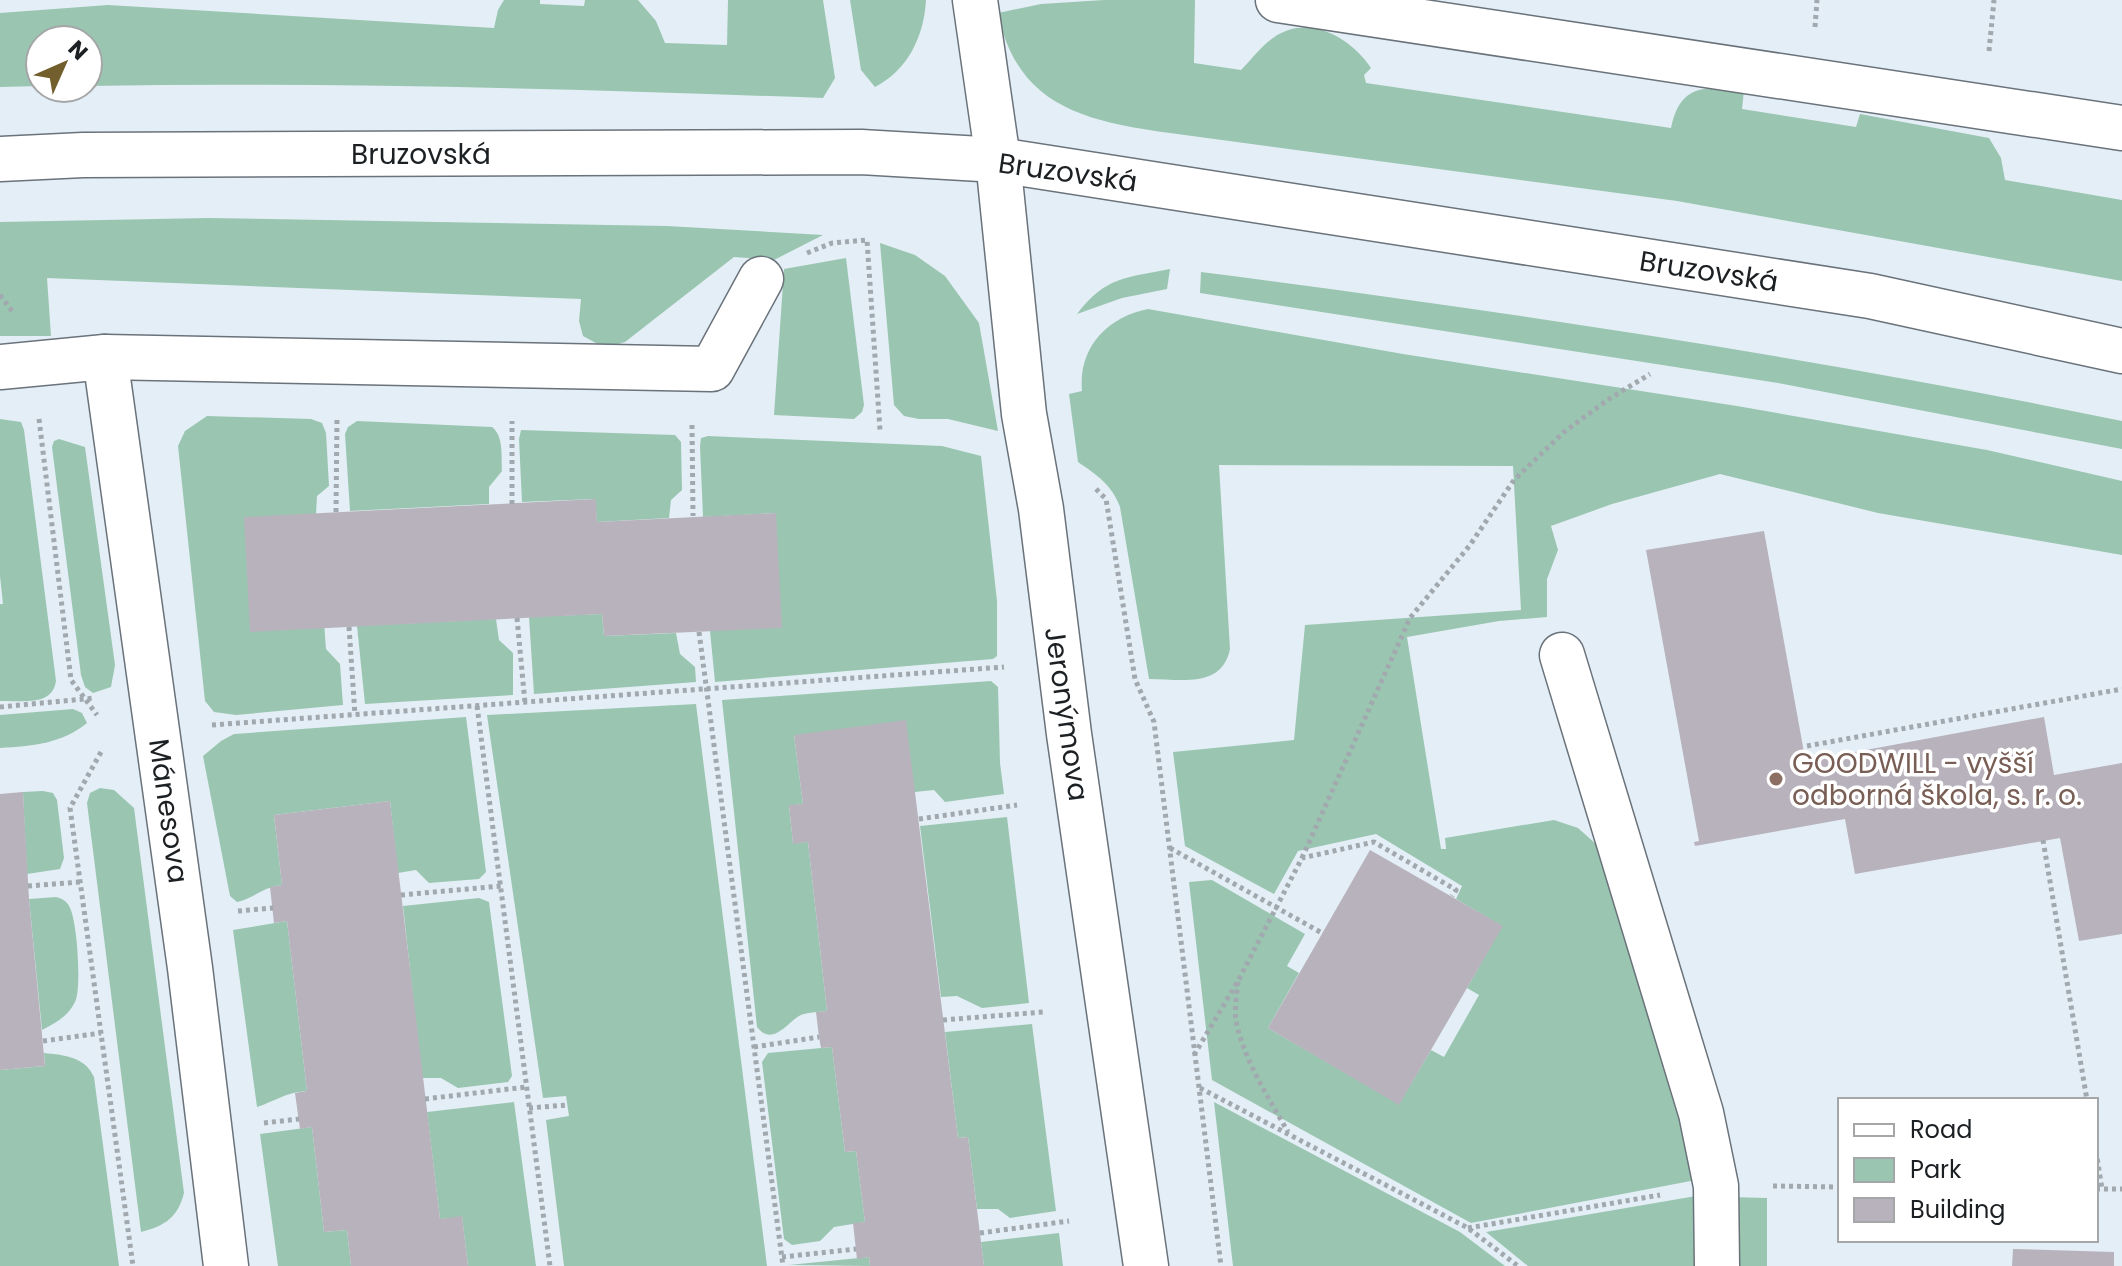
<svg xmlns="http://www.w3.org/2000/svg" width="2122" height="1266" font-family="Poppins,sans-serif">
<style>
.green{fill:#9ac6b1}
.building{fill:#b8b2bc}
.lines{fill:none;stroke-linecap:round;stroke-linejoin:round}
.minor-casing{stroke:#6a727a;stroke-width:47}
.major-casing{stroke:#6a727a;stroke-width:47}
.path{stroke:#a1a9af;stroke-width:5;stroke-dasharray:4 4;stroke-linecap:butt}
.minor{stroke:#fff;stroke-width:44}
.major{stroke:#fff;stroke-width:44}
.education-dot{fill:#8d6e63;stroke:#fff;stroke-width:3}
.labels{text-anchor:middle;stroke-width:7;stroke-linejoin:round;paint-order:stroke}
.street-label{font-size:28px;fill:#1d2023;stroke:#fff}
.education-label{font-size:28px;fill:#785e54;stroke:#fff;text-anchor:start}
</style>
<rect width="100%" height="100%" fill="#e4eef6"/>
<!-- green -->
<g class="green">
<path d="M504 0H540V4L584 6 585 0H638L656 21 665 43 727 45 728 0H823L835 78 823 98C578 89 333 82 88 86V40H40V86L0 87V13L108 5 494 28 498 10Z"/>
<path d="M850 0H926C924 36 908 70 875 87L861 70Z"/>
<path d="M1104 0H1195L1194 63 1241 70C1251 60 1261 46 1273 38 1308 13 1350 37 1371 68L1364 75 1366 83 1671 128C1680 83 1706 86 1744 90L1742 109 1856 127 1860 114 1989 138 2001 158 2005 180 2122 200V281L1677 201 1155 131C1075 119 1016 100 998 13L1041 4Z"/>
<path d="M208 218 667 226 823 235 774 260 734 257 625 342 605 348 583 336 579 321 581 299 47 278 51 336H0V222Z"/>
<path d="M880 243 915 255 945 276 979 323 998 431 948 419H919L904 416 894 405Z"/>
<path d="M846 258 864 405 862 412 854 419 774 415 784 269Z"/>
<path d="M1170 269 1167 289 1122 298 1077 314C1106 276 1126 278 1170 269Z"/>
<path d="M1201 272C1510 312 1817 358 2122 421V449L1778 383 1200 293Z"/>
<path d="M1148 309 1403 354 1737 406 1987 450 2122 481V555L1878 513 1720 474 1612 504 1551 526 1558 550 1547 579V617L1499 621 1407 637 1441 849H1446L1445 838 1554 820 1578 828 1597 845 1684 1096 1696 1180 1471 1223 1212 1080 1189 882 1212 880 1305 934 1287 966 1299 973 1268 1028 1399 1104 1431 1050 1444 1057 1479 995 1467 988 1502 926 1456 899 1462 886 1376 834 1298 851 1274 894 1185 846 1173 752 1294 740 1305 625 1521 610 1513 466 1219 465 1230 649C1222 689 1180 679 1149 679L1120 507C1112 485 1097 475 1078 462L1069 394 1082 391C1078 348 1107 317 1148 309Z"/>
<path d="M207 416 311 419 322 423 326 433 329 486 317 496 316 514 326 649 340 664 343 705 236 715 214 712 205 701 178 446 185 431Z"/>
<path d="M0 419 21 422 24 430 56 681C52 707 23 700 0 701V604H3L0 576Z"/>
<path d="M357 421 492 427C504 436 501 457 502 471L489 487V504L350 511 345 434 348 427Z"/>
<path d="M521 430 675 435 681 442 682 490 671 500 669 518 597 522 595 499 522 502 519 439Z"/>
<path d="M708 436 942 446 981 456 997 601V656L993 659 715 682 710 631 776 513 703 517 700 446 701 438Z"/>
<path d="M59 439 85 447 115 665 111 687 93 693 85 687 81 675 52 447 54 441Z"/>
<path d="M602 614 604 636 676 633 680 654 695 667 696 682 534 694 529 617Z"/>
<path d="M496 619 499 640 513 653V695L365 704 357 626Z"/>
<path d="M991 681 998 687 1000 763 1004 794 945 802 934 790 915 792 794 735 803 804 789 806 793 843 808 842 827 1011C819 1012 809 1012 801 1015 789 1020 773 1048 757 1027L722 700Z"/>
<path d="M696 704 767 1266H564L546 1120 569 1116 566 1096 543 1098 487 715Z"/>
<path d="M73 709 82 713 87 723C61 744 32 746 0 748V715Z"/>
<path d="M466 717 486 872 479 879 429 883 416 870 398 873 390 801 274 815 282 885C260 888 255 898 237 902L230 896 203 756 221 741 234 734Z"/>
<path d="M100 788 114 790 134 808 184 1193C178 1217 165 1226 141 1232L87 803 90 793Z"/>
<path d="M43 791 53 793 57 800 64 858 60 869 27 874 23 792Z"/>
<path d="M1007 817 1029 1003 982 1008 957 996 941 997 920 826Z"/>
<path d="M56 897C63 899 67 901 70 908 77 921 82 989 75 1002 68 1016 56 1023 42 1030L29 899Z"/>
<path d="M479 898 489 902 512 1076 508 1082 458 1088 441 1078H422L403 906Z"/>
<path d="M287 921 307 1091C284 1093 278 1100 257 1107L233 930Z"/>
<path d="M1032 1024 1056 1211 1010 1218 998 1209H977L968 1137 958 1138 945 1032Z"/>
<path d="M832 1047 845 1152 856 1151 865 1222 834 1227 820 1241 792 1245 784 1239 762 1062 768 1053Z"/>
<path d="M44 1053C65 1055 85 1057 94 1077L119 1266H0V1070L45 1066Z"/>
<path d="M514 1102 536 1266H468L462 1217 440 1219 427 1112Z"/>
<path d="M1214 1102 1460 1232 1505 1266H1233Z"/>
<path d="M312 1127 324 1232 347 1230 351 1266H278L260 1134Z"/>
<path d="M1696 1196 1698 1266H1528L1486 1232Z"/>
<path d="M1728 1197 1767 1198V1266H1731Z"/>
<path d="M1059 1233 1063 1266H984L981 1242Z"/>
<path d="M869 1257 870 1266 789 1265Z"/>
</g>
<!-- building -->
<g class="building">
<path d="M596 499 597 522 776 513 782 628 604 636 602 614 250 632 244 517Z"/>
<path d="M1764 531 1805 758 1810 757 1812 760 2044 717 2054 775 2122 763V934L2079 941 2060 838 1855 874 1845 819 1695 846 1694 842 1699 841 1646 550Z"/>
<path d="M906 720 958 1138 968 1137 984 1266H870L869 1257 857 1259 853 1223 865 1222 856 1151 845 1152 832 1047 821 1048 819 1037 816 1012 827 1011 808 842 793 844 789 805 803 804 794 735Z"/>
<path d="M23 792 29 899 45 1066 0 1070V794Z"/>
<path d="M390 801 440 1219 462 1216 468 1266H351L347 1230 324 1232 312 1127 300 1129 295 1093 307 1091 287 921 274 923 270 887 282 885 274 815Z"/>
<path d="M1370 850 1503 926 1399 1105 1268 1028Z"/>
<path d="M2013 1249 2114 1252V1266H2012Z"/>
</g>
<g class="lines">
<defs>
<g id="minor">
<path d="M975 0 998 160 1024 414 1041 509 1069 734 1146 1266"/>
<path d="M1278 0 2122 128"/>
<path d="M105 357 190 968 226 1266"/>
<path d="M0 367 105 357 712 369 761 279"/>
<path d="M1562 655 1701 1113 1716 1186 1717 1266"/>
</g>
<path id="major" d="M0 159 83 155 861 152 998 160 1870 296 2122 351"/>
</defs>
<!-- minor casing -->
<use href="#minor" class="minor-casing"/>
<!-- major casing -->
<use href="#major" class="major-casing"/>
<!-- path -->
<g class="path">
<path d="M1815 27 1817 0"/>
<path d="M1989 51 1994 0"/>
<path d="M807 253 832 243 867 240 880 430"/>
<path d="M0 295 12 311"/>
<path d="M39 419 71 680 97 715"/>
<path d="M692 425 693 516"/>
<path d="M1096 489 1106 499 1135 679 1154 722 1221 1266"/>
<path d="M512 504V421"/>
<path d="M336 512 337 417"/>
<path d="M517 618 525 703"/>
<path d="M349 627 355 715"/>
<path d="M699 632 783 1266"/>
<path d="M477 706 550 1266"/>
<path d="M0 707 95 698"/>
<path d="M212 725 1004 667"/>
<path d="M1807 746 2122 689"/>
<path d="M101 752 70 808 133 1266"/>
<path d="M919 819 1017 805"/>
<path d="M2043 840 2087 1100"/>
<path d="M1170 848 1322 933"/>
<path d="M1302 858 1410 618 1470 545 1514 480 1564 432 1609 399 1650 374"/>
<path d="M28 886 80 882"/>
<path d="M401 895 501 886"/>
<path d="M238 911 273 908"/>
<path d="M1238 982C1237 994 1234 1009 1236 1021 1244 1060 1268 1097 1288 1132"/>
<path d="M943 1020 1043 1012"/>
<path d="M43 1041 101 1033"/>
<path d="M754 1047 819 1037"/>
<path d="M1194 1055 1238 981 1302 858 1374 842 1456 890 1452 896"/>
<path d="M1200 1088 1468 1228 1518 1266"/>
<path d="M425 1099 526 1087"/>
<path d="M529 1108 567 1105"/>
<path d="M264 1123 299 1119"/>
<path d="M2096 1151 2102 1189"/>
<path d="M1773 1186 1840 1187"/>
<path d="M2096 1189H2122"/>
<path d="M1468 1228 1660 1195"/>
<path d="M980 1233 1069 1221"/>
<path d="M782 1257 856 1249"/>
</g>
<!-- minor -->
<use href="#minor" class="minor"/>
<!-- major -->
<use href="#major" class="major"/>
</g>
<!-- markers -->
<circle class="education-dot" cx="1776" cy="779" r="8"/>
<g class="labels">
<!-- street labels -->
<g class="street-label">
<text x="421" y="164">Bruzovská</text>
<text transform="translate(1068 172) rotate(8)" y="10">Bruzovská</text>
<text transform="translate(1709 271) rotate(9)" y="10">Bruzovská</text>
<text transform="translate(1067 714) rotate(82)" y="10">Jeronýmova</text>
<text transform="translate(169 811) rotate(82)" y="10">Mánesova</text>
</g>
<!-- education labels -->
<g class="education-label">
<text x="1792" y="773">GOODWILL - vyšší<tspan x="1792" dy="32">odborná škola, s. r. o.</tspan></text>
</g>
</g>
<!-- legend -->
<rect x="1838" y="1098" width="260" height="144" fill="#ffffff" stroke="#a5a6a7" stroke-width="2"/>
<rect x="1854" y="1124" width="40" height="12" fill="#ffffff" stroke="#a5a6a7" stroke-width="2"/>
<text x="1910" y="1138" font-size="24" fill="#1d2023">Road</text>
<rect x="1854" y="1158" width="40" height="24" fill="#9ac6b1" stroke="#a5a6a7" stroke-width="2"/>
<text x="1910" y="1178" font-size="24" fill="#1d2023">Park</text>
<rect x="1854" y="1198" width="40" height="24" fill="#b8b2bc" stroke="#a5a6a7" stroke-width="2"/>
<text x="1910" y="1218" font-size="24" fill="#1d2023">Building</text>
<!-- north arrow -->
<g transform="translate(64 64) rotate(45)"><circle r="38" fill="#ffffff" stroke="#a5a6a7" stroke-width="2"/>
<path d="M0-6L14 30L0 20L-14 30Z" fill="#735e2d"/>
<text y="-12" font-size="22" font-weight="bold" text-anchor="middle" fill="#1d2023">N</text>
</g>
</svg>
